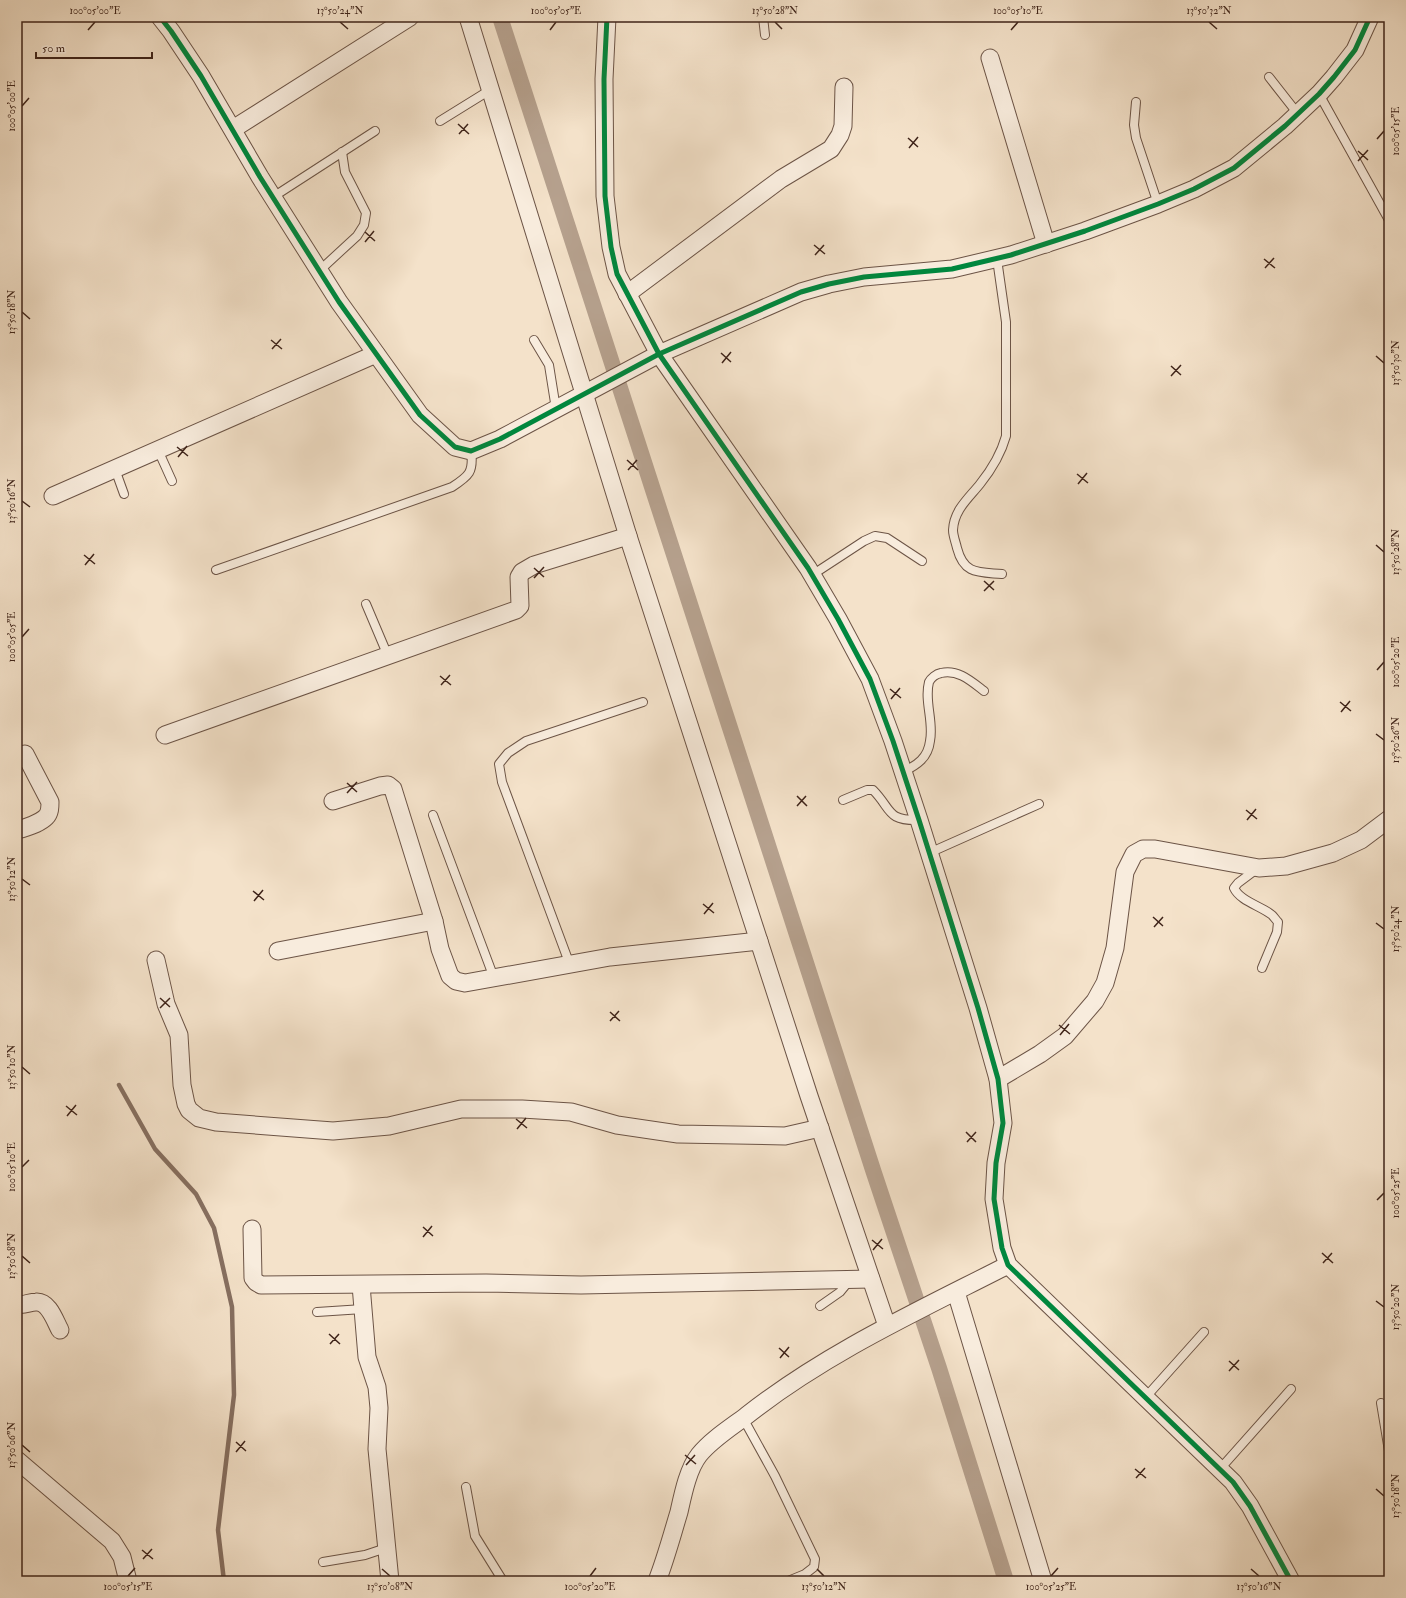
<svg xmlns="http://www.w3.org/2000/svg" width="1406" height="1598" font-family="'IM FELL Double Pica',serif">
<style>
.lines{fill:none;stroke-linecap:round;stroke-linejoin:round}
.stream{stroke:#866f60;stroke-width:4.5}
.canal{stroke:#b6a18e;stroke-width:16}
.service-casing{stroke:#6c5446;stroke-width:10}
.minor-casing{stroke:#6c5446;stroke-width:19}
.service{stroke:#f8ecdd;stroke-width:8}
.minor{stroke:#f8ecdd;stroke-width:17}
.cycleway-casing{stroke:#f8ecdd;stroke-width:8}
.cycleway{stroke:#00873e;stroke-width:5}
.ticks{fill:none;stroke:#3f241a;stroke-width:1.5}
.neatline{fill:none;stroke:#3f241a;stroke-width:1.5}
.ticks-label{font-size:10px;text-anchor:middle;fill:#3f241a}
</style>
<rect width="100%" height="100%" fill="#f4e2ca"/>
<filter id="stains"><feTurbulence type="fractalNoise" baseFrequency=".005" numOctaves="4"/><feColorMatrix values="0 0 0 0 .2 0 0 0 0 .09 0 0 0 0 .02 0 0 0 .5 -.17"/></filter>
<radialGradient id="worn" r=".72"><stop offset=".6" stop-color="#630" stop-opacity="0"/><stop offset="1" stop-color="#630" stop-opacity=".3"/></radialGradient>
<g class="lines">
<!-- stream -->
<path class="stream" d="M119 1085 155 1149 196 1194 214 1228 232 1307 234 1395 218 1530 224 1581"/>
<!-- canal -->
<path class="canal" d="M500 17 874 1173 939 1368 1006 1581"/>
<defs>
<g id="service">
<path d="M763 17 765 35"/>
<path d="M1269 77 1298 114"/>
<path d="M1319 94 1389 220"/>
<path d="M1136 102 1134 125 1136 138 1158 204"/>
<path d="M440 121 490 90"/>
<path d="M273 197 375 131"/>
<path d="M997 259 1006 322V436C1001 454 992 469 980 484 968 499 954 510 953 530 953 536 956 543 957 548 964 575 979 572 1002 574"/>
<path d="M319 271 357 236 364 225 366 213 345 172 342 152"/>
<path d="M534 340 549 365 556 409"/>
<path d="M158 450 172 481"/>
<path d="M115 469 124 494"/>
<path d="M216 570 452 487C469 476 474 472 471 451"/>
<path d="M812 575 864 541 875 536 887 538 922 561"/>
<path d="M366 604 388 656"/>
<path d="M903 772C917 765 928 758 930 741 934 722 924 701 929 682 931 678 936 674 941 673 958 669 971 681 984 691"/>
<path d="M843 800 867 790H873C892 809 886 821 919 820"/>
<path d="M433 815 494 978"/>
<path d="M929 853 1039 804"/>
<path d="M1258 868 1238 883 1234 888C1240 901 1261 906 1272 915 1274 917 1276 920 1278 922L1277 932 1262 968"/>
<path d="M570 965 502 782 499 764 508 753 526 741 643 702"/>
<path d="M820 1306 840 1292 849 1281"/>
<path d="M317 1312 363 1309"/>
<path d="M1145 1398 1204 1332"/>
<path d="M1381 1403 1389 1451"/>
<path d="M743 1418 775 1476 815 1559 814 1567 805 1574 788 1581"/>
<path d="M1220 1469 1291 1389"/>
<path d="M466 1487 475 1536 503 1581"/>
<path d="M323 1562 365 1555 386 1548"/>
</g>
<g id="minor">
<path d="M160 17 171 31 201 76 260 177 339 302 420 415 455 447 471 451 500 439 659 354 801 292 829 284 864 277 952 269 1011 255 1085 231 1158 204 1194 189 1234 168 1285 126 1319 94 1334 77 1355 50 1370 17"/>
<path d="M468 17 628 536 809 1096 887 1326"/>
<path d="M607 17 604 79 605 196 611 247 617 274 659 354 808 568 838 619 870 679 893 741 919 820 978 1008 998 1079 1003 1123 996 1163 994 1199 1002 1248 1008 1265 1233 1482 1250 1506 1291 1581"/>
<path d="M990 58 1046 244"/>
<path d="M233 129 410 17"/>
<path d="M627 294 781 179 831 149 840 135 843 126 844 87"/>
<path d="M53 496 376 354"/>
<path d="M165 735 516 610 520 606 519 577 522 572 534 565 628 536"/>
<path d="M333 801 380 786 388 785 393 789 434 921 440 949 450 976 456 981 465 983 610 957 759 941"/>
<path d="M17 830C25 828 40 823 46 817 50 813 50 807 50 802L25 754"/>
<path d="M278 951 434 921"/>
<path d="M156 960 166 1004 179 1035 182 1085 186 1104 189 1110 199 1118 216 1122 333 1131 389 1126 461 1109H522L571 1112 617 1125 678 1134 785 1136 820 1128"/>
<path d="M998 1079 1040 1054 1065 1036 1095 1001 1105 983 1115 948 1125 872 1134 854 1143 849H1155L1259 868 1286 866 1333 853 1361 840 1389 819"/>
<path d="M252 1229 253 1278 256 1282 261 1285 486 1283 581 1285 871 1279"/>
<path d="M361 1285 367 1357 377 1387 379 1408 377 1449 390 1581"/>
<path d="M956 1292 1043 1581"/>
<path d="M17 1304C24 1306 29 1302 36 1302 49 1301 55 1321 60 1330"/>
<path d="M17 1460 112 1541 122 1557 128 1581"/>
<path d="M657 1581C666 1558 672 1535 679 1512 683 1494 688 1469 699 1455 711 1440 730 1428 746 1416 826 1353 918 1311 1008 1265"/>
</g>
</defs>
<!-- service casing -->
<use href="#service" class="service-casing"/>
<!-- minor casing -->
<use href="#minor" class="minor-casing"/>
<!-- service -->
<use href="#service" class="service"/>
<!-- minor -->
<use href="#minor" class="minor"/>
<defs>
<g id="cycleway">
<path d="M160 17 171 31 201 76 260 177 339 302 420 415 455 447 471 451 500 439 659 354 801 292 829 284 864 277 952 269 1011 255 1085 231 1158 204 1194 189 1234 168 1285 126 1319 94 1334 77 1355 50 1370 17"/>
<path d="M607 17 604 79 605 196 611 247 617 274 659 354 808 568 838 619 870 679 893 741 919 820 978 1008 998 1079 1003 1123 996 1163 994 1199 1002 1248 1008 1265 1233 1482 1250 1506 1291 1581"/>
</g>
</defs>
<!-- cycleway casing -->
<use href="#cycleway" class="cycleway-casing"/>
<!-- cycleway -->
<use href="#cycleway" class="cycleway"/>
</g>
<!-- ticks -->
<path class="ticks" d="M340 22 348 29M775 22 782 29M1209 22 1217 29M88 30 95 22M550 30 556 22M1011 30 1018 22M22 106 29 98M458 124 469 134M459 134 468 124M908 138 918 147M1377 139 1384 131M909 148 918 137M1358 151 1368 160M1358 161 1368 150M365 232 375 241M365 242 374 231M814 245 825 254M815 255 824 245M1264 259 1275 268M1265 268 1274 258M22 312 30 319M271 340 282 349M272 349 281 339M721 353 731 362M1376 356 1384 363M722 363 731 352M1171 366 1181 375M1171 376 1181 365M177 447 188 456M178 457 187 446M627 460 638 470M628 470 637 460M1077 474 1088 483M1078 484 1087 473M22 501 30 507M1376 545 1384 552M84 555 95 564M85 565 94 554M534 568 544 577M534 578 544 567M984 581 994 590M984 591 994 581M22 637 29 629M1377 670 1384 662M440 676 451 685M441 685 450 675M890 689 901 698M891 699 900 688M1340 702 1351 711M1341 712 1350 701M1376 734 1384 740M347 783 357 792M347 793 357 782M797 796 807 806M797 806 806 796M1246 810 1257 819M1247 820 1256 809M22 879 30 885M253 891 264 900M254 901 263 890M703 904 714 913M704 914 713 903M1153 917 1163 926M1376 923 1384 929M1154 927 1163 917M160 998 170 1007M160 1008 170 998M610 1012 620 1021M610 1021 619 1011M1059 1025 1070 1034M1060 1035 1069 1024M22 1067 30 1074M66 1106 77 1115M67 1116 76 1105M516 1119 527 1128M517 1129 526 1118M966 1132 976 1142M967 1142 976 1132M22 1167 29 1160M1377 1200 1384 1193M423 1227 433 1236M423 1237 432 1226M872 1240 883 1249M873 1250 882 1239M1322 1253 1333 1263M22 1256 30 1263M1323 1263 1332 1253M1376 1301 1384 1307M329 1334 340 1344M330 1344 339 1334M779 1348 789 1357M780 1358 789 1347M1229 1361 1239 1370M1229 1371 1239 1360M236 1442 246 1451M22 1445 30 1452M236 1452 245 1441M685 1455 696 1464M686 1465 695 1455M1135 1469 1146 1478M1136 1478 1145 1468M1376 1489 1384 1496M142 1550 153 1559M143 1559 152 1549M382 1569 390 1576M817 1569 824 1576M1251 1569 1259 1576M128 1576 135 1568M590 1576 596 1568M1051 1576 1058 1568"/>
<!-- margin -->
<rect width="1406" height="1598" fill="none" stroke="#f4e2ca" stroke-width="44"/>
<!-- scale -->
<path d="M36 52v6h116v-6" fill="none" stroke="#3f241a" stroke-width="2"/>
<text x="42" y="52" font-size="12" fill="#3f241a" stroke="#f8ecdd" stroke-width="3" paint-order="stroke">50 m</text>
<rect x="22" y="22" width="1362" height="1554" class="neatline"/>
<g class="ticks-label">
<text x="95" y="14">100°05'00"E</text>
<text x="340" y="14">13°50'24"N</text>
<text x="556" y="14">100°05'05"E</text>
<text x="775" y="14">13°50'28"N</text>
<text x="1018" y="14">100°05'10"E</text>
<text x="1209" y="14">13°50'32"N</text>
<text transform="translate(11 106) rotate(-90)" y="4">100°05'00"E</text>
<text transform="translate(1395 131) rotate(-90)" y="4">100°05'15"E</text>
<text transform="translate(11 312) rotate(-90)" y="4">13°50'18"N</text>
<text transform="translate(1395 363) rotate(-90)" y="4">13°50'30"N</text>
<text transform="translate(11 501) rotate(-90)" y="4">13°50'16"N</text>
<text transform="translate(1395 552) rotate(-90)" y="4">13°50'28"N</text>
<text transform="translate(11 637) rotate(-90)" y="4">100°05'05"E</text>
<text transform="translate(1395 662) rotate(-90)" y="4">100°05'20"E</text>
<text transform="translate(1395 740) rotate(-90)" y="4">13°50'26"N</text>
<text transform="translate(11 879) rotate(-90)" y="4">13°50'12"N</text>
<text transform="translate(1395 929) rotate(-90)" y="4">13°50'24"N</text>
<text transform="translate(11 1067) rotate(-90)" y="4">13°50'10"N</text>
<text transform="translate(11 1167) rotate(-90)" y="4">100°05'10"E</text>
<text transform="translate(1395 1193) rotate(-90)" y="4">100°05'25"E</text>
<text transform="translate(11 1256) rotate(-90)" y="4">13°50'08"N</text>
<text transform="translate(1395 1307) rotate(-90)" y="4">13°50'20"N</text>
<text transform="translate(11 1445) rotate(-90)" y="4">13°50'06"N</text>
<text transform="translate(1395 1496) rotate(-90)" y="4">13°50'18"N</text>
<text x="128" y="1590">100°05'15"E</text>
<text x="390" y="1590">13°50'08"N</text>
<text x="590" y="1590">100°05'20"E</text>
<text x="824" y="1590">13°50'12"N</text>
<text x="1051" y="1590">100°05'25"E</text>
<text x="1259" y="1590">13°50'16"N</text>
</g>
<rect width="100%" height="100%" filter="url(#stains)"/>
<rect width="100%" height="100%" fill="url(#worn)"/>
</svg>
